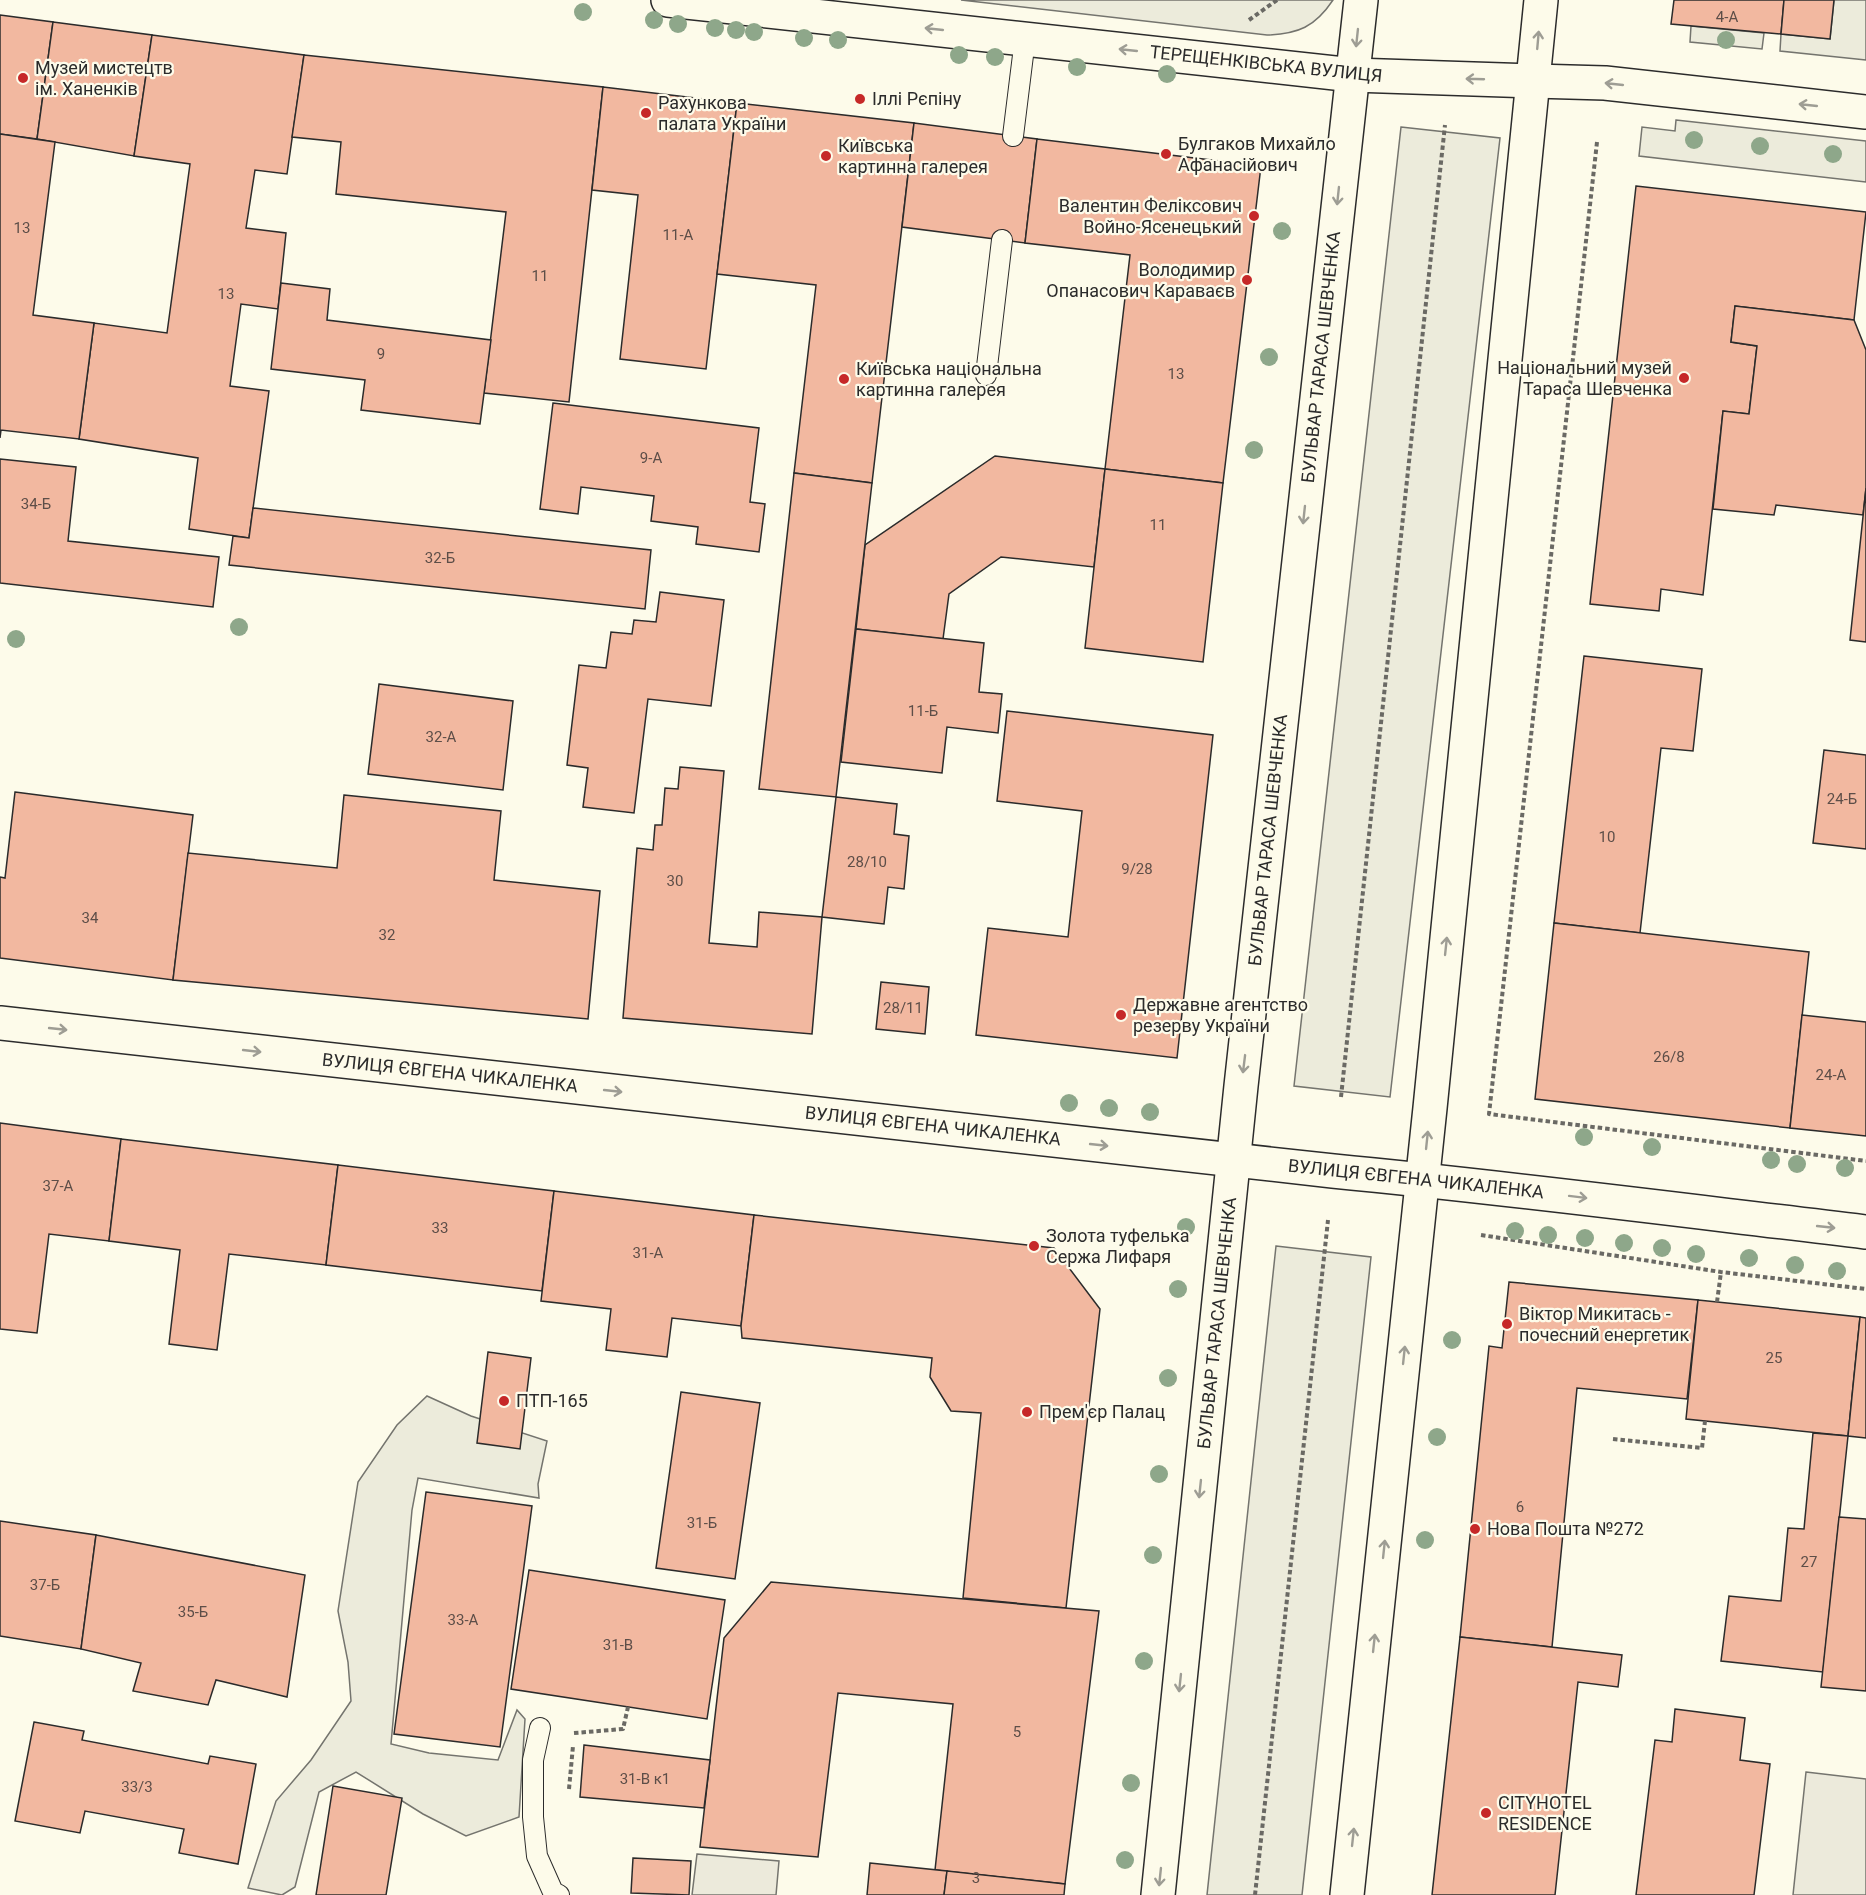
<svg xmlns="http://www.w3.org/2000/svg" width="1866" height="1895" font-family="Roboto,sans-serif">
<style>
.green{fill:#ecebdb;stroke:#74746e;stroke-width:1.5}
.parking{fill:#eceadb;stroke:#74746e;stroke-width:1.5}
.building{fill:#f2b8a0;stroke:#2b2b2b;stroke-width:1.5}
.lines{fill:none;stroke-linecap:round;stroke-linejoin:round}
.lane-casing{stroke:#2b2b2b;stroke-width:22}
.street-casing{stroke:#2b2b2b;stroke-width:36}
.secondary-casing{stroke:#2b2b2b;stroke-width:36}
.primary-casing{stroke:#2b2b2b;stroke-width:36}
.path{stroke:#6a6964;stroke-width:4;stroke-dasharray:4.5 3;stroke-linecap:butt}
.lane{stroke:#fdfbea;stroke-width:20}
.street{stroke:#fdfbea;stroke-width:33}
.secondary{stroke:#fdfbea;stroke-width:33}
.primary{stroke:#fdfbea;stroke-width:33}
.tree{fill:#8ea78a}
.oneway{stroke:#9e9d94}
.poi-dot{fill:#c62828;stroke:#fdfbea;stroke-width:2}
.labels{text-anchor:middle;stroke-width:4.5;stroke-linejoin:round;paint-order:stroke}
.number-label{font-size:15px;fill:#5d4e48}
.street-label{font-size:18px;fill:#2b2b2b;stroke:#fdfbea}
.poi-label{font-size:18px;fill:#2b2b2b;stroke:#fdfbea;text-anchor:start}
</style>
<rect width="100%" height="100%" fill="#fdfbea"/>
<!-- green -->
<g class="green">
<path d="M961 0H1333C1315 27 1298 34 1267 35Z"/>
<path d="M1834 0H1866V60L1780 51 1781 34 1830 39Z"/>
<path d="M1691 26 1764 33 1762 49 1690 42Z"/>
<path d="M1676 120 1866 141V182L1639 156 1642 127 1675 131Z"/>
<path d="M1401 127 1500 138 1390 1097 1294 1086Z"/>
<path d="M1276 1246 1371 1257 1302 1895H1207Z"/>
<path d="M427 1396 471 1416 547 1441 538 1484 539 1498 418 1478 412 1510 391 1744 429 1753 498 1760 517 1710 525 1719 519 1817 466 1836 423 1814 356 1772 319 1792 295 1887 282 1895 248 1888 276 1801 311 1760 351 1701 348 1662 338 1611 358 1482 397 1425Z"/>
</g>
<!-- parking -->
<g class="parking">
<path d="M1806 1772 1866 1779V1895H1793Z"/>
<path d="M697 1854 779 1861 776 1895H692Z"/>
</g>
<!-- building -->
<g class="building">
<path d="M1674 0H1784L1781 34 1671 24Z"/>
<path d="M1784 0H1834L1830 39 1781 34Z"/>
<path d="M0 15 53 22 37 139 0 134Z"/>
<path d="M53 22 152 35 134 156 37 139Z"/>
<path d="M152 35 304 55 287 174 255 170 246 228 286 233 278 309 241 304 230 386 269 391 249 538 189 529 198 458 79 439 94 323 167 333 190 164 134 156Z"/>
<path d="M304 55 603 87 569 402 484 393 506 212 336 194 341 142 292 137Z"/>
<path d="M603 87 737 103 706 369 620 359 638 195 592 190Z"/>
<path d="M737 103 914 123 872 483 794 473 816 285 717 274Z"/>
<path d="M914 123 1037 139 1025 243 902 227Z"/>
<path d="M0 134 55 142 33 315 94 323 79 439 1 430 0 438Z"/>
<path d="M1037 139 1261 166 1223 483 1105 469 1130 255 1025 243Z"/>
<path d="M1636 186 1866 212 1854 320 1735 306 1731 342 1757 346 1749 414 1723 411 1703 595 1661 589 1659 611 1590 604Z"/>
<path d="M281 283 330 289 327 320 491 340 480 424 361 410 365 380 271 369Z"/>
<path d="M1735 306 1854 320 1866 350V488L1863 515 1776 505 1774 515 1713 509 1723 411 1749 414 1757 346 1731 342Z"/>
<path d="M553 403 759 428 750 502 765 504 759 552 696 544 698 527 651 521 654 496 581 487 578 514 540 509Z"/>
<path d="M995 456 1105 469 1094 567 1001 557 949 594 943 639 856 629 865 545Z"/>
<path d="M0 459 76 467 68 541 219 557 213 607 0 583Z"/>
<path d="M1105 469 1223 483 1203 662 1085 648Z"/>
<path d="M794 473 872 483 836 797 759 789Z"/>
<path d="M1866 488V642L1850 640Z"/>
<path d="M253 508 651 550 645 609 229 565 233 536 249 538Z"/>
<path d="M660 592 724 600 711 706 648 699 634 813 583 807 588 768 567 765 579 665 606 668 611 632 632 634 634 620 656 622Z"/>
<path d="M856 629 984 643 979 692 1002 694 998 733 947 727 942 773 841 762Z"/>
<path d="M1584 656 1702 669 1693 751 1661 748 1640 933 1554 923Z"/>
<path d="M379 684 513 701 503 790 368 774Z"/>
<path d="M1007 711 1213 735 1177 1058 976 1035 988 928 1068 937 1082 811 997 801Z"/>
<path d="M1824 750 1866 755V849L1813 843Z"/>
<path d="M680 767 724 771 709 943 757 947 759 912 822 917 812 1034 623 1018 637 848 653 850 655 825H662L665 788 678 789Z"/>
<path d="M15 792 193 815 173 980 0 958V877L5 878Z"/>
<path d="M344 795 501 811 494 880 600 891 588 1019 173 980 188 853 337 868Z"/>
<path d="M836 797 897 804 894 834 909 836 904 889 888 887 884 924 822 917Z"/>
<path d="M1554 923 1809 952 1790 1128 1535 1099Z"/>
<path d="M881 982 929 987 925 1034 876 1029Z"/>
<path d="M1802 1015 1866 1022V1136L1790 1128Z"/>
<path d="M0 1123 121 1139 109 1241 49 1234 37 1333 0 1329Z"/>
<path d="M121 1139 338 1165 326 1265 229 1254 217 1350 169 1344 180 1250 109 1241Z"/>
<path d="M338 1165 554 1191 542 1291 326 1265Z"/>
<path d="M554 1191 754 1215 741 1326 672 1318 667 1357 606 1350 611 1309 541 1301Z"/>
<path d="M754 1215 1054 1248 1100 1309 1066 1608 963 1598 981 1413 951 1411 930 1377 932 1358 742 1338 741 1326Z"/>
<path d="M1509 1282 1698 1300 1687 1399 1577 1388 1552 1647 1460 1637 1489 1346 1502 1348Z"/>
<path d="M1698 1300 1860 1317 1848 1436 1686 1419Z"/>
<path d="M1860 1317 1866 1318V1438L1848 1436Z"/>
<path d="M488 1352 531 1358 520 1449 477 1443Z"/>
<path d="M681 1392 760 1403 735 1579 656 1568Z"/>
<path d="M1813 1433 1848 1436 1823 1672 1721 1661 1729 1596 1781 1601 1788 1528 1804 1529Z"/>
<path d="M426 1492 532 1506 500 1747 394 1734Z"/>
<path d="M1839 1517 1866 1519V1691L1821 1687Z"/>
<path d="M0 1521 96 1535 81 1649 0 1636Z"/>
<path d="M96 1535 305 1575 287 1697 216 1680 208 1705 133 1691 141 1663 81 1649Z"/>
<path d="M529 1570 725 1600 707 1719 511 1689Z"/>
<path d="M771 1582 1099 1611 1065 1884 935 1870 953 1704 838 1693 818 1857 700 1847 724 1638Z"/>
<path d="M1460 1637 1622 1655 1618 1687 1578 1682 1555 1895H1432Z"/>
<path d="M1675 1709 1745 1718 1740 1760 1770 1764 1754 1895H1636L1655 1740 1672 1742Z"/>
<path d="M34 1722 84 1731 82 1740 208 1764 210 1756 256 1764 238 1864 179 1853 184 1829 85 1811 80 1833 15 1821Z"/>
<path d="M584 1745 710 1760 704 1808 580 1797Z"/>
<path d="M333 1786 402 1798 386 1895H316Z"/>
<path d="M633 1858 691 1861 689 1895 631 1893Z"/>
<path d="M870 1863 947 1871 944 1895H867Z"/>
<path d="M947 1871 1065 1884 1064 1895H944Z"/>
</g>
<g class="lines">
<defs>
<g id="lane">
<path d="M1013 136 1025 39"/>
<path d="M986 375 1002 240"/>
<path d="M540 1728 533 1760V1817L537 1856 553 1892 559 1895"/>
</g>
<g id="street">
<path d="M668 0 1353 75"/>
<path d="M1534 81 1605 83 1866 112"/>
<path d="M0 1023 1333 1171C1511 1188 1688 1211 1866 1232"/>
</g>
<path id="secondary" d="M1353 75 1534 81"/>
<g id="primary">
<path d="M1158 1895 1241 1086 1361 0"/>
<path d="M1347 1895 1430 1108 1541 0"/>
</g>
</defs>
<!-- lane casing -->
<use href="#lane" class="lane-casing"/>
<!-- street casing -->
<use href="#street" class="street-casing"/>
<!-- secondary casing -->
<use href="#secondary" class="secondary-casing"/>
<!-- primary casing -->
<use href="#primary" class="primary-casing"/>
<!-- path -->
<g class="path">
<path d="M1249 20 1277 0"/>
<path d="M1597 142 1489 1114 1866 1161"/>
<path d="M1341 1097 1445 125"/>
<path d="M1481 1235 1721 1272 1866 1289"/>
<path d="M1717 1302 1721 1272"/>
<path d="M1613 1439 1702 1448 1705 1421"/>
<path d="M574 1733 623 1729 628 1707"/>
<path d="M569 1789 573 1746"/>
<path d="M1255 1895 1328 1220"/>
</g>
<!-- lane -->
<use href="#lane" class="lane"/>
<!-- street -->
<use href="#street" class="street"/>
<!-- secondary -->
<use href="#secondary" class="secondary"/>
<!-- primary -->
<use href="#primary" class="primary"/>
</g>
<!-- trees -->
<g class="tree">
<circle cx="583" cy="12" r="9"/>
<circle cx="654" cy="20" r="9"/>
<circle cx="678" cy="24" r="9"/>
<circle cx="715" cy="28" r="9"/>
<circle cx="736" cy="30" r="9"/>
<circle cx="754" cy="32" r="9"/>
<circle cx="804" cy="38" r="9"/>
<circle cx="838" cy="40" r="9"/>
<circle cx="1726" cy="40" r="9"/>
<circle cx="959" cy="55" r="9"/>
<circle cx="995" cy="57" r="9"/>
<circle cx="1077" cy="67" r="9"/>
<circle cx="1167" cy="74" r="9"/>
<circle cx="1694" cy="140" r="9"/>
<circle cx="1760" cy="146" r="9"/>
<circle cx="1833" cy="154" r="9"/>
<circle cx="1282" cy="231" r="9"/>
<circle cx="1269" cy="357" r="9"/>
<circle cx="1254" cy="450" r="9"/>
<circle cx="239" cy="627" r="9"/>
<circle cx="16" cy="639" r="9"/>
<circle cx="1069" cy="1103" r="9"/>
<circle cx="1109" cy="1108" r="9"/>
<circle cx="1150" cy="1112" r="9"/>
<circle cx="1584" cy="1137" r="9"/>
<circle cx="1652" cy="1147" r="9"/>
<circle cx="1771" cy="1160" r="9"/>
<circle cx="1797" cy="1164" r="9"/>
<circle cx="1845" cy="1168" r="9"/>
<circle cx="1186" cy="1227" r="9"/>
<circle cx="1515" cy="1231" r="9"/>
<circle cx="1548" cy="1235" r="9"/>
<circle cx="1585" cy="1238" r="9"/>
<circle cx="1624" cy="1243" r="9"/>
<circle cx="1662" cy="1248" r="9"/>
<circle cx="1696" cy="1254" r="9"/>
<circle cx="1749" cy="1258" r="9"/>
<circle cx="1795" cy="1265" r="9"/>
<circle cx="1837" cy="1271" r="9"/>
<circle cx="1178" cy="1289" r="9"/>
<circle cx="1452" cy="1340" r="9"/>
<circle cx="1168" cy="1378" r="9"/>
<circle cx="1437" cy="1437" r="9"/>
<circle cx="1159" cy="1474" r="9"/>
<circle cx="1425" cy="1540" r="9"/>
<circle cx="1153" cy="1555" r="9"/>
<circle cx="1144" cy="1661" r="9"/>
<circle cx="1131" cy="1783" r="9"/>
<circle cx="1125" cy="1860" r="9"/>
</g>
<!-- one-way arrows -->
<defs><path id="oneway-shaft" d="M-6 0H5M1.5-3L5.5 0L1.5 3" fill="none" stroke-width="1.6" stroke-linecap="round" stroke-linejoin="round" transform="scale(1.5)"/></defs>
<g class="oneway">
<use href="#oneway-shaft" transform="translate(934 29) rotate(-174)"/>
<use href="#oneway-shaft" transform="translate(1357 38) rotate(96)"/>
<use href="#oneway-shaft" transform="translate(1538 40) rotate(-85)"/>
<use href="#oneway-shaft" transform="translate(1128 50) rotate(-174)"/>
<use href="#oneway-shaft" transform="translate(1475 79) rotate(-178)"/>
<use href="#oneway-shaft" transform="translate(1614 84) rotate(-174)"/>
<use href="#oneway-shaft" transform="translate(1808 105) rotate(-174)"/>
<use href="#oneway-shaft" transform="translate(1338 196) rotate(96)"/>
<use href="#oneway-shaft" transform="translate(1304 515) rotate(96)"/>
<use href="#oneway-shaft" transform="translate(1446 946) rotate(-84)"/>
<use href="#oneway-shaft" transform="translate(58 1029) rotate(6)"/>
<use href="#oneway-shaft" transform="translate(252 1051) rotate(6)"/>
<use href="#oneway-shaft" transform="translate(1244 1064) rotate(97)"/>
<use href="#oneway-shaft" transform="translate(613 1091) rotate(6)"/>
<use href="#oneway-shaft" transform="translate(1427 1140) rotate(-84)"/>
<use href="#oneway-shaft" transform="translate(1099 1145) rotate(6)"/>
<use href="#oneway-shaft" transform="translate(1578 1197) rotate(7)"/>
<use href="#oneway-shaft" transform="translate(1826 1227) rotate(6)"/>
<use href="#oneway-shaft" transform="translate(1404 1355) rotate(-84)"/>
<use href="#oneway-shaft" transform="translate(1200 1489) rotate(96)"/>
<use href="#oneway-shaft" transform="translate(1384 1549) rotate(-84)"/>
<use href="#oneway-shaft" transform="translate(1374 1643) rotate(-84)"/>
<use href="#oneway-shaft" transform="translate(1180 1683) rotate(96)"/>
<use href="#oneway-shaft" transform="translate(1353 1837) rotate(-84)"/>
<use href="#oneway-shaft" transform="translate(1160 1877) rotate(96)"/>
</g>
<!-- markers -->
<g class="poi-dot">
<circle cx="23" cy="78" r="6"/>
<circle cx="860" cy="99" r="6"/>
<circle cx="646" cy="113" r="6"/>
<circle cx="1166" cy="154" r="6"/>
<circle cx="826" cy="156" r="6"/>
<circle cx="1254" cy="216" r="6"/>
<circle cx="1247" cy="280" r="6"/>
<circle cx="1684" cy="378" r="6"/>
<circle cx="844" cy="379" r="6"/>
<circle cx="1121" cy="1015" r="6"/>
<circle cx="1034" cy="1246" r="6"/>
<circle cx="1507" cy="1324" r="6"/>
<circle cx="504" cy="1401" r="6"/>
<circle cx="1027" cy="1412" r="6"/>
<circle cx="1475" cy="1529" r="6"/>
<circle cx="1486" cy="1813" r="6"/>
</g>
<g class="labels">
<!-- number labels -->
<g class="number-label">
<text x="1727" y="22">4-А</text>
<text x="22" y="233">13</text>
<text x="678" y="240">11-А</text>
<text x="540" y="281">11</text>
<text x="226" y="299">13</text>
<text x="381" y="359">9</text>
<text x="1176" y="379">13</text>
<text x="651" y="463">9-А</text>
<text x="36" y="509">34-Б</text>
<text x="1158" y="530">11</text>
<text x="440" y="563">32-Б</text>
<text x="923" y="716">11-Б</text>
<text x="441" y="742">32-А</text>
<text x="1842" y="804">24-Б</text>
<text x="1607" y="842">10</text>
<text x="867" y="867">28/10</text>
<text x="1137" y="874">9/28</text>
<text x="675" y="886">30</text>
<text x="90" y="923">34</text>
<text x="387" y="940">32</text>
<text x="903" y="1013">28/11</text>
<text x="1669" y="1062">26/8</text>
<text x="1831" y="1080">24-А</text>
<text x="58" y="1191">37-А</text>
<text x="440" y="1233">33</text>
<text x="648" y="1258">31-А</text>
<text x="1774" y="1363">25</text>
<text x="1520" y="1512">6</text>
<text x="702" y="1528">31-Б</text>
<text x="1809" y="1567">27</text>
<text x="45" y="1590">37-Б</text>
<text x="193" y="1617">35-Б</text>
<text x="463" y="1625">33-А</text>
<text x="618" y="1650">31-В</text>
<text x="1017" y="1737">5</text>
<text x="645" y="1784">31-В к1</text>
<text x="137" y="1792">33/3</text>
<text x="976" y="1883">3</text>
</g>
<!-- street labels -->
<g class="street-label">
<text transform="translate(1266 64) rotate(6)" y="6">ТЕРЕЩЕНКІВСЬКА ВУЛИЦЯ</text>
<text transform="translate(1321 357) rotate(-84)" y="6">БУЛЬВАР ТАРАСА ШЕВЧЕНКА</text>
<text transform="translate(1268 840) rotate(-84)" y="6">БУЛЬВАР ТАРАСА ШЕВЧЕНКА</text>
<text transform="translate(450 1073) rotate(6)" y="6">ВУЛИЦЯ ЄВГЕНА ЧИКАЛЕНКА</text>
<text transform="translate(933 1126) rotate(6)" y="6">ВУЛИЦЯ ЄВГЕНА ЧИКАЛЕНКА</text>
<text transform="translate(1416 1179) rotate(6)" y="6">ВУЛИЦЯ ЄВГЕНА ЧИКАЛЕНКА</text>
<text transform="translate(1217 1323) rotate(-84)" y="6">БУЛЬВАР ТАРАСА ШЕВЧЕНКА</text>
</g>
<!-- poi labels -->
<g class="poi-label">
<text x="35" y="74">Музей мистецтв<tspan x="35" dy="21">ім. Ханенків</tspan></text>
<text x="872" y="105">Іллі Рєпіну</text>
<text x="658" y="109">Рахункова<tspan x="658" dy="21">палата України</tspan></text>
<text x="1178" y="150">Булгаков Михайло<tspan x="1178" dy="21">Афанасійович</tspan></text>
<text x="838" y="152">Київська<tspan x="838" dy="21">картинна галерея</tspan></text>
<text x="1242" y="212" text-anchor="end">Валентин Феліксович<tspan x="1242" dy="21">Войно-Ясенецький</tspan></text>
<text x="1235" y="276" text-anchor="end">Володимир<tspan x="1235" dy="21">Опанасович Караваєв</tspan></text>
<text x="1672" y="374" text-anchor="end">Національний музей<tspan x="1672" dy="21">Тараса Шевченка</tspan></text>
<text x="856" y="375">Київська національна<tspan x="856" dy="21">картинна галерея</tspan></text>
<text x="1133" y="1011">Державне агентство<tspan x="1133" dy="21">резерву України</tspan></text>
<text x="1046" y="1242">Золота туфелька<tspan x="1046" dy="21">Сержа Лифаря</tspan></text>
<text x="1519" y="1320">Віктор Микитась -<tspan x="1519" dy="21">почесний енергетик</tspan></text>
<text x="516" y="1407">ПТП-165</text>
<text x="1039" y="1418">Прем'єр Палац</text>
<text x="1487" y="1535">Нова Пошта №272</text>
<text x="1498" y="1809">CITYHOTEL<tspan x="1498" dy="21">RESIDENCE</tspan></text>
</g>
</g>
</svg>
